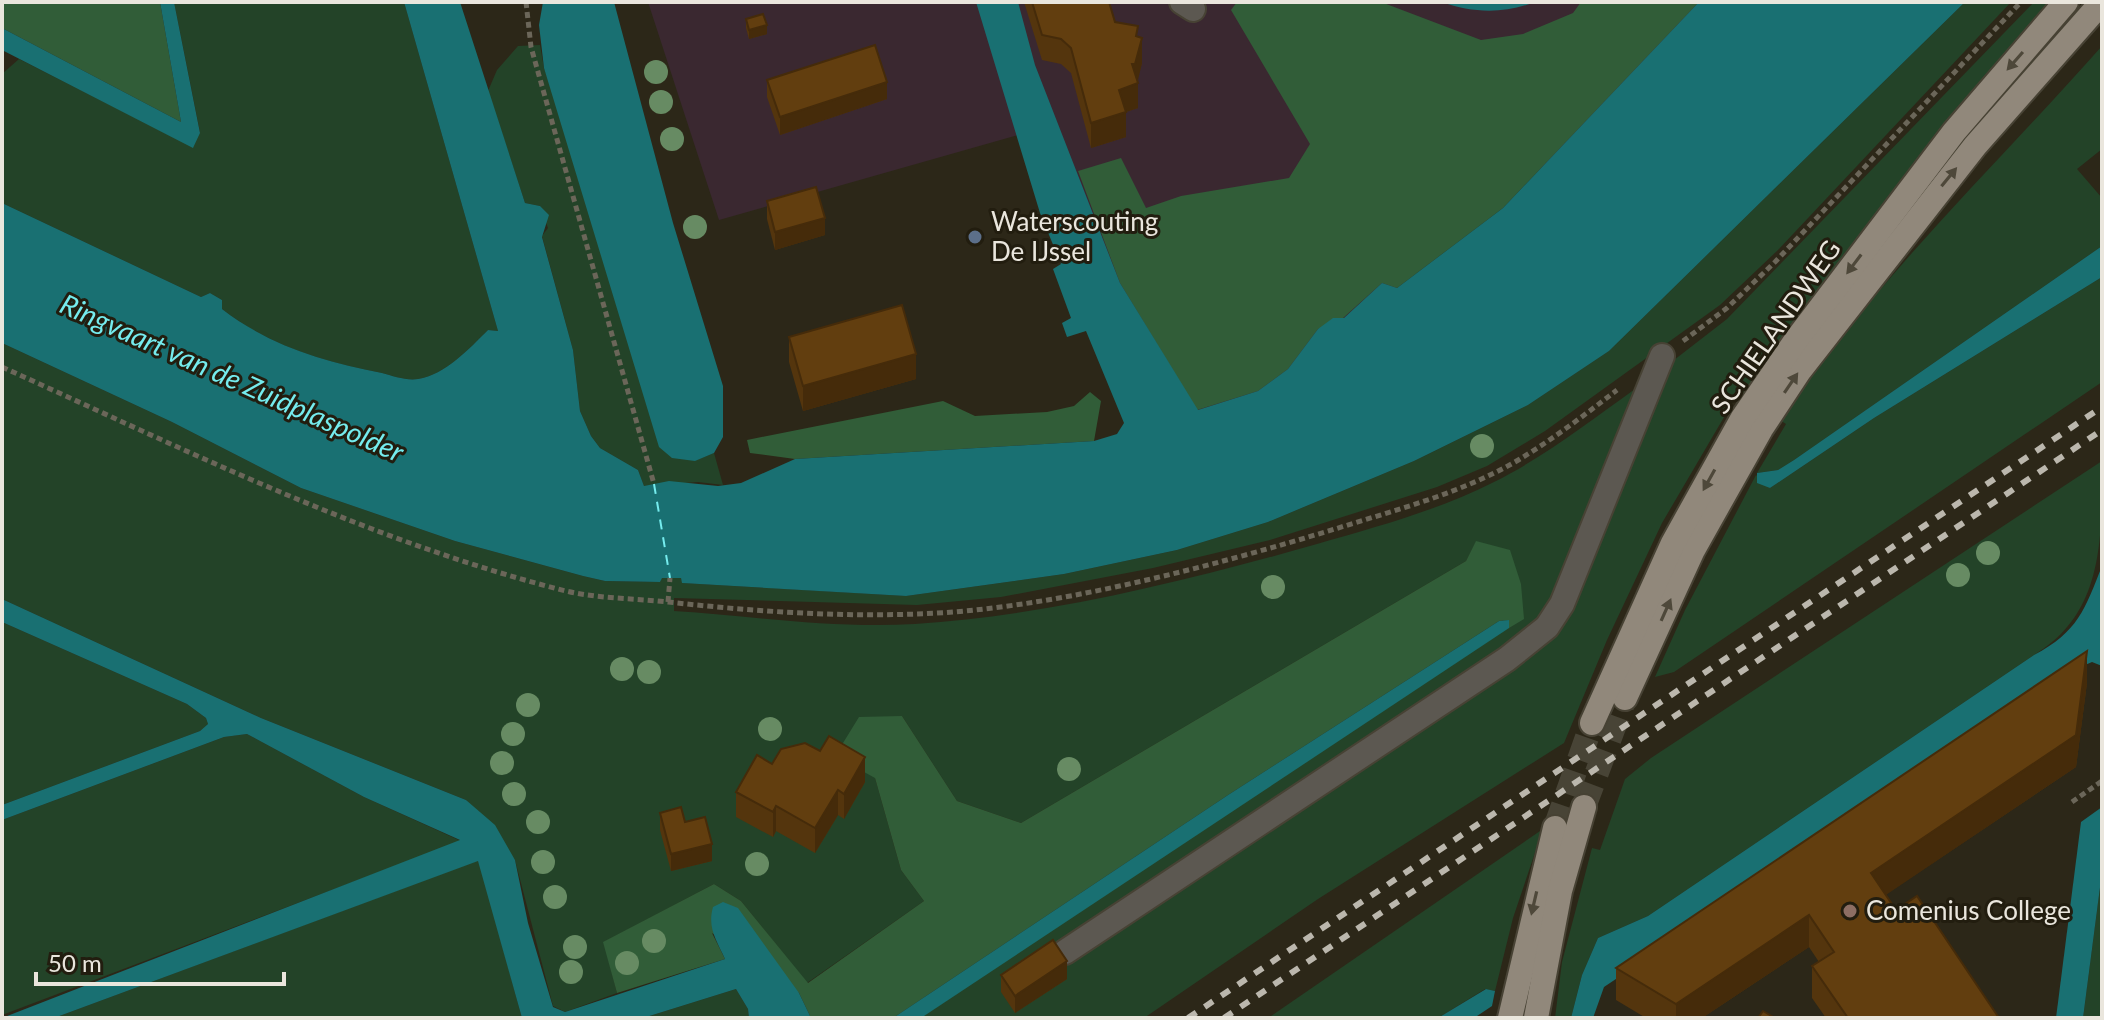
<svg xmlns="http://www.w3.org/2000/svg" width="2104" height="1020" font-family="Lato,sans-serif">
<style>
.industrial{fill:#3a2830}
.green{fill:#234328}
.forest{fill:#315d38}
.water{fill:#197072}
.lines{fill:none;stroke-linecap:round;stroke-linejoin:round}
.ferry{stroke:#75ecee;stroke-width:2;stroke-dasharray:10 8;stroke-linecap:butt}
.major-tunnel{stroke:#484436;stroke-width:24;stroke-dasharray:24 12;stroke-linecap:butt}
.minor-casing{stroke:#474234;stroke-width:28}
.major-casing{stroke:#474234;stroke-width:28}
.path{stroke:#6b6659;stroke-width:5;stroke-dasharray:6 4;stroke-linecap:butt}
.minor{stroke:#5c5851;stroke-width:24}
.major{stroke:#91887b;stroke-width:24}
.rail{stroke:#bbb7ad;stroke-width:6;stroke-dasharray:10 10;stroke-linecap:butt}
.tree{fill:#678b63}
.wall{fill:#54350d}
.shaded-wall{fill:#452b0a}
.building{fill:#623e0f;stroke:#452b0a;stroke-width:2}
.oneway{fill:#4e483a}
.service-dot{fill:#5c6f8a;stroke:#221d0f;stroke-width:3}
.education-dot{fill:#8d6e63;stroke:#221d0f;stroke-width:3}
.labels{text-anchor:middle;stroke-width:6;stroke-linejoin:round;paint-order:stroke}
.poi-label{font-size:26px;fill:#eae6dd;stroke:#221d0f;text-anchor:start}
.street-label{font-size:26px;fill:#eae6dd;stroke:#221d0f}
.water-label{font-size:28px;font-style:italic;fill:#75ecee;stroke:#221d0f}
</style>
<rect width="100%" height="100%" fill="#2c2718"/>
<!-- industrial -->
<path class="industrial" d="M648 2H1742L1178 468 1046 127 719 220Z"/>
<!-- green -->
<g class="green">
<path d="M174 2H404L498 331 488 330C470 348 445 375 418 379 407 381 393 376 382 373 323 362 270 346 222 309V300L210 293 201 297 2 203V74L19 59 193 147 200 132Z"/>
<path d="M1965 2H2011L1778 250 1720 305 1545 431 1487 466 1437 487 1270 540 1153 568 1001 597 917 605 674 598V611C753 616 835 629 915 624 1046 616 1191 580 1317 544 1376 527 1439 510 1494 482 1544 457 1589 422 1635 389L1638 397 1537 645 1665 367 1727 319 2034 2H2054C1940 127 1838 258 1743 398L1737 395 1662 523 1607 640 1564 743 1318 899 1144 1018H920L1233 808 1521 608V584L1476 542 1466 561 1021 823 957 801 902 716 875 778 901 870 924 901 807 983 741 901 714 884 604 942 617 993 565 1012 553 1006 515 860 466 800 261 718 2 599V343L172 422 301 488 455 541 583 576 605 581 660 582 661 578H681L683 583 906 596 1064 574 1177 550 1268 522 1414 461 1528 405 1609 351Z"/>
<path d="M540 45 544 68 694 461 714 453 723 485 698 482 644 486 638 470 600 448 591 436 580 411 573 350 542 236 548 228 540 206 525 203 488 91 497 70 518 46Z"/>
<path d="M2102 46V149L2077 169 2102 198V246L1794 460 1778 470 1757 473 1786 424 1780 420C1872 283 1993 169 2102 46Z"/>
<path d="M2102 277V382L1674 672 1655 677 1685 610 1756 475 1770 488 1776 484 1874 418Z"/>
<path d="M2102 461C2102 539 2104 613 2034 655L1648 916 1598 938 1582 975 1571 1018H1555L1562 962 1592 848 1600 850 1625 779 1651 758Z"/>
<path d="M2 622 187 704 206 718 208 724 200 731 2 805Z"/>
<path d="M247 734 364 797 461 841 2 1015V820L224 737Z"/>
<path d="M1543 829 1513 918 1495 991 1485 989 1438 1018H1268Z"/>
<path d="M479 860 522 1018H54Z"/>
<path d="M2102 872V1018H2083Z"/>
<path d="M736 989 748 1009 749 1018H643Z"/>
</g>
<!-- forest -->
<g class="forest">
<path d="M2 2H160L181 122 2 28Z"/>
<path d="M1237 2H1381L1481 40 1523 34 1573 13 1581 2H1699L1503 208 1397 288 1382 283 1343 318 1318 329 1288 369 1258 391 1197 410 1120 283 1078 171 1121 158 1146 208 1181 196 1289 178 1310 144 1231 10Z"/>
<path d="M1090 392 1101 401 1094 441 795 459 750 453 747 440 943 401 975 416 1047 412 1074 406Z"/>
<path d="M1476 541 1510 550 1521 584 1524 619 1509 628V620L1499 621 1228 795 893 1018H811L799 993 712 933 725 959 617 993 603 942 714 884 741 901 808 983 924 901 901 870 875 778 835 756 859 717 902 716 957 801 1021 823 1466 561Z"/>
</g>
<!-- water -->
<g class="water">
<path d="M160 2H174L200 133 193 148 2 50V28L181 122Z"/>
<path d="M404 2H460L525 203 540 206 549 215 542 237 573 350 580 411 591 436 600 448 638 470 644 486 669 481 718 486 741 483 795 459 1094 441 1117 434 1124 423 1086 331 1067 337 1062 323 1071 318 1053 269 1061 264 1040 213 976 2H1018L1035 65 1120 283 1198 410 1258 391 1288 369 1318 329 1333 318H1344L1382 283 1397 288 1503 208 1699 2H1965L1609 351 1528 405 1414 461 1268 522 1177 550 1064 574 906 596 682 583 681 578H662L660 582 605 581 583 576 455 541 301 488 172 422 2 343V203L201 297 210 293 222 300V309C270 346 324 362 382 373 393 376 407 381 418 379 445 375 470 348 488 330L498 331Z"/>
<path d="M543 2H614L673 223 723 386V437L714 453 695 461 672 458 659 447 544 68 539 25Z"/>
<path d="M1442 2H1535C1504 14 1472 13 1442 2Z"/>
<path d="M2102 246V277L1874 418 1776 484 1770 488 1757 483V473L1778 470 1794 460Z"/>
<path d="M2102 566V666L2092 662 2085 665 1604 987 1593 1018H1571L1582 975 1598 938 1648 916 2034 655C2078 632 2085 609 2102 566Z"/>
<path d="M2 599 261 718 466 800 495 825 515 860 528 923 553 1007 565 1012 725 959C717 941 707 928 713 907L723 902 738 908 799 993 811 1018H749L748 1009 736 989 643 1018H522L478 861 54 1018H2L460 840 364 797 247 734 224 737 2 820V805L200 731 208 724 206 718 187 704 2 622Z"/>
<path d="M1509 620V628L921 1018H893L1228 795 1499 621Z"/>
<path d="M2102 807V872L2083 1018H2056L2081 822Z"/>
<path d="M1486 989 1495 991 1492 1006 1474 1018H1438Z"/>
</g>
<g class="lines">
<!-- ferry -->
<path class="ferry" d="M654 484 670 578"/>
<!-- major-tunnel -->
<g class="major-tunnel">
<path d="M1584 807 1625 698"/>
<path d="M1555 828 1592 723"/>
</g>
<defs>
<g id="minor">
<path d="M1182 2 1193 9"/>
<path d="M1065 952 1507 659 1547 627 1562 604 1662 356"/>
</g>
<g id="major">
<path d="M1625 698 1693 550 1761 429 1800 370 1975 146 2102 2"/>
<path d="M1592 723 1673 543 1742 419 1796 340 1954 132 2066 2"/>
<path d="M1510 1018 1555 828"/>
<path d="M1536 1018 1560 891 1584 807"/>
</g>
</defs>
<!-- minor casing -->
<use href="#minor" class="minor-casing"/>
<!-- major casing -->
<use href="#major" class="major-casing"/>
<!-- path -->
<g class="path">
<path d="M526 2 531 47 654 484"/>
<path d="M1683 341 1727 308 1775 262 2021 2"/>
<path d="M2 367C184 449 364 539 558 589 594 599 632 598 668 602 750 611 834 617 917 614 1047 610 1210 567 1335 529 1398 509 1463 493 1520 459 1553 439 1586 414 1617 390"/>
<path d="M668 602 670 578"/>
<path d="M2072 802 2102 781"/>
</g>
<!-- minor -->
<use href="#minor" class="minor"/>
<!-- major -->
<use href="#major" class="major"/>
<!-- rail -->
<g class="rail">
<path d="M1188 1018 2102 407"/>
<path d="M1224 1018 2102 430"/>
</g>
</g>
<!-- trees -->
<g class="tree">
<circle cx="656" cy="72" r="12"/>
<circle cx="661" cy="102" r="12"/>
<circle cx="672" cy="139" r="12"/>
<circle cx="695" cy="227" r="12"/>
<circle cx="1482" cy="446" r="12"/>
<circle cx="1988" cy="553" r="12"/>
<circle cx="1958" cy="575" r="12"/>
<circle cx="1273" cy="587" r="12"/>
<circle cx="622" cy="669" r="12"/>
<circle cx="649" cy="672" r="12"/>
<circle cx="528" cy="705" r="12"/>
<circle cx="770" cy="729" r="12"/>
<circle cx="513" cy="734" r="12"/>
<circle cx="502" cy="763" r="12"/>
<circle cx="1069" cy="769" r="12"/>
<circle cx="514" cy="794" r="12"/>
<circle cx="538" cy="822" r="12"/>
<circle cx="543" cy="862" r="12"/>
<circle cx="757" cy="864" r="12"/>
<circle cx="555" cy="897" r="12"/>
<circle cx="654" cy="941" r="12"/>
<circle cx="575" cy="947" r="12"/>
<circle cx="627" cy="963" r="12"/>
<circle cx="571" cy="972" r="12"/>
</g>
<!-- wall -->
<g class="wall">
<path d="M1024 2H1109L1115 22 1138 37 1142 63 1137 81 1138 108 1126 112V137L1091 148 1071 73 1061 64 1042 60Z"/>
<path d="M746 19 767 34 749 39 746 28Z"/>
<path d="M767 80 887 99 780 135 767 97Z"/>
<path d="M767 201 825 235 775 250 767 219Z"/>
<path d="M789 337 916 379 803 411 789 362Z"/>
<path d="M2087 683 2076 767 1885 895 1896 910 1999 1018H1826L1812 998V966L1819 962 1809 947 1702 1018H1646L1616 1000V968Z"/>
<path d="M772 764 865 782 844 819 838 815 815 853 776 831 773 837 736 817V792Z"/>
<path d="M660 813 685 822 712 861 671 871 660 830Z"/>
<path d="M1001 975 1067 979 1015 1013 1001 992Z"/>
</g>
<!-- shaded-wall -->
<g class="shaded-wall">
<path d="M767 25V34L749 39V30Z"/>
<path d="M1142 38V63L1137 84 1138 83V108L1126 112V137L1091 148V123L1132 64Z"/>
<path d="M887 82V99L780 135V117Z"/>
<path d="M825 218V235L775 250V232Z"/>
<path d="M916 354V379L803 411V386Z"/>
<path d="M2087 651V683L2076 767 1871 905V873Z"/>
<path d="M865 757V782L844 819V794Z"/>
<path d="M838 790V815L815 853V828Z"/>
<path d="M776 806V831L773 837V812Z"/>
<path d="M712 844V861L671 871V854Z"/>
<path d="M1809 915V947L1702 1018H1676V1004Z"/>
<path d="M1067 961V979L1015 1013V996Z"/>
</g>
<!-- building -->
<g class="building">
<path d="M1032 2H1109L1115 22 1138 26 1136 36 1142 38 1135 64H1132L1138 83 1119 90 1126 112 1091 123 1071 48 1061 39 1042 35Z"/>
<path d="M763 14 767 25 749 30 746 19Z"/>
<path d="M875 45 887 82 780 117 767 80Z"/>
<path d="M816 187 825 218 775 232 767 201Z"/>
<path d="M902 305 916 354 803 386 789 337Z"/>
<path d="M2087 651 2076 735 1871 873 1896 910 1917 896 1999 1018H1848L1812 966 1834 952 1809 915 1676 1004 1616 968Z"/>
<path d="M829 736 865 757 844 794 838 790 815 828 776 806 773 812 736 792 757 755 772 764 781 749 805 743 820 751Z"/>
<path d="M681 807 685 822 705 817 712 844 671 854 660 813Z"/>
<path d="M1053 940 1067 961 1015 996 1001 975Z"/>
<path d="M1763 1011 1775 1018H1758Z"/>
</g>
<!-- one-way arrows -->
<defs><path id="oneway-solid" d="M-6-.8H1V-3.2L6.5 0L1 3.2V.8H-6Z" transform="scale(2)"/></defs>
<g class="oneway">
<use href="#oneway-solid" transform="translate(2015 61) rotate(131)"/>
<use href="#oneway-solid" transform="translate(1949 177) rotate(-51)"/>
<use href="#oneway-solid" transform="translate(1854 264) rotate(127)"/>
<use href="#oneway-solid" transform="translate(1791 383) rotate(-56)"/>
<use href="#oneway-solid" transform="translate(1709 480) rotate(119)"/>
<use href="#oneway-solid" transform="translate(1666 610) rotate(-66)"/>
<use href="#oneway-solid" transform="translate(1534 903) rotate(103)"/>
</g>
<!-- markers -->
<circle class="service-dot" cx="975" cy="237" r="8"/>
<circle class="education-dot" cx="1850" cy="911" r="8"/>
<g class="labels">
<!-- poi labels -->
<g class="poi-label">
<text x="991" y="231">Waterscouting<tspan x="991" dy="30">De IJssel</tspan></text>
<text x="1866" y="920">Comenius College</text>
</g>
<!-- street labels -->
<g class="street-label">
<text transform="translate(1776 327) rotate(-55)" y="9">SCHIELANDWEG</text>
</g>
<!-- water labels -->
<g class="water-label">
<text transform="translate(232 378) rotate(24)" y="10">Ringvaart van de Zuidplaspolder</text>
</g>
</g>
<!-- border -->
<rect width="2104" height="1020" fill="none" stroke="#eae6dd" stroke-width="8"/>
<!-- scale -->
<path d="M36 972v12h248v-12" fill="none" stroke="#eae6dd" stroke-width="4"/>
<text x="48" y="972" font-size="24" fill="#eae6dd" stroke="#221d0f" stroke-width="6" paint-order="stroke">50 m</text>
</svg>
